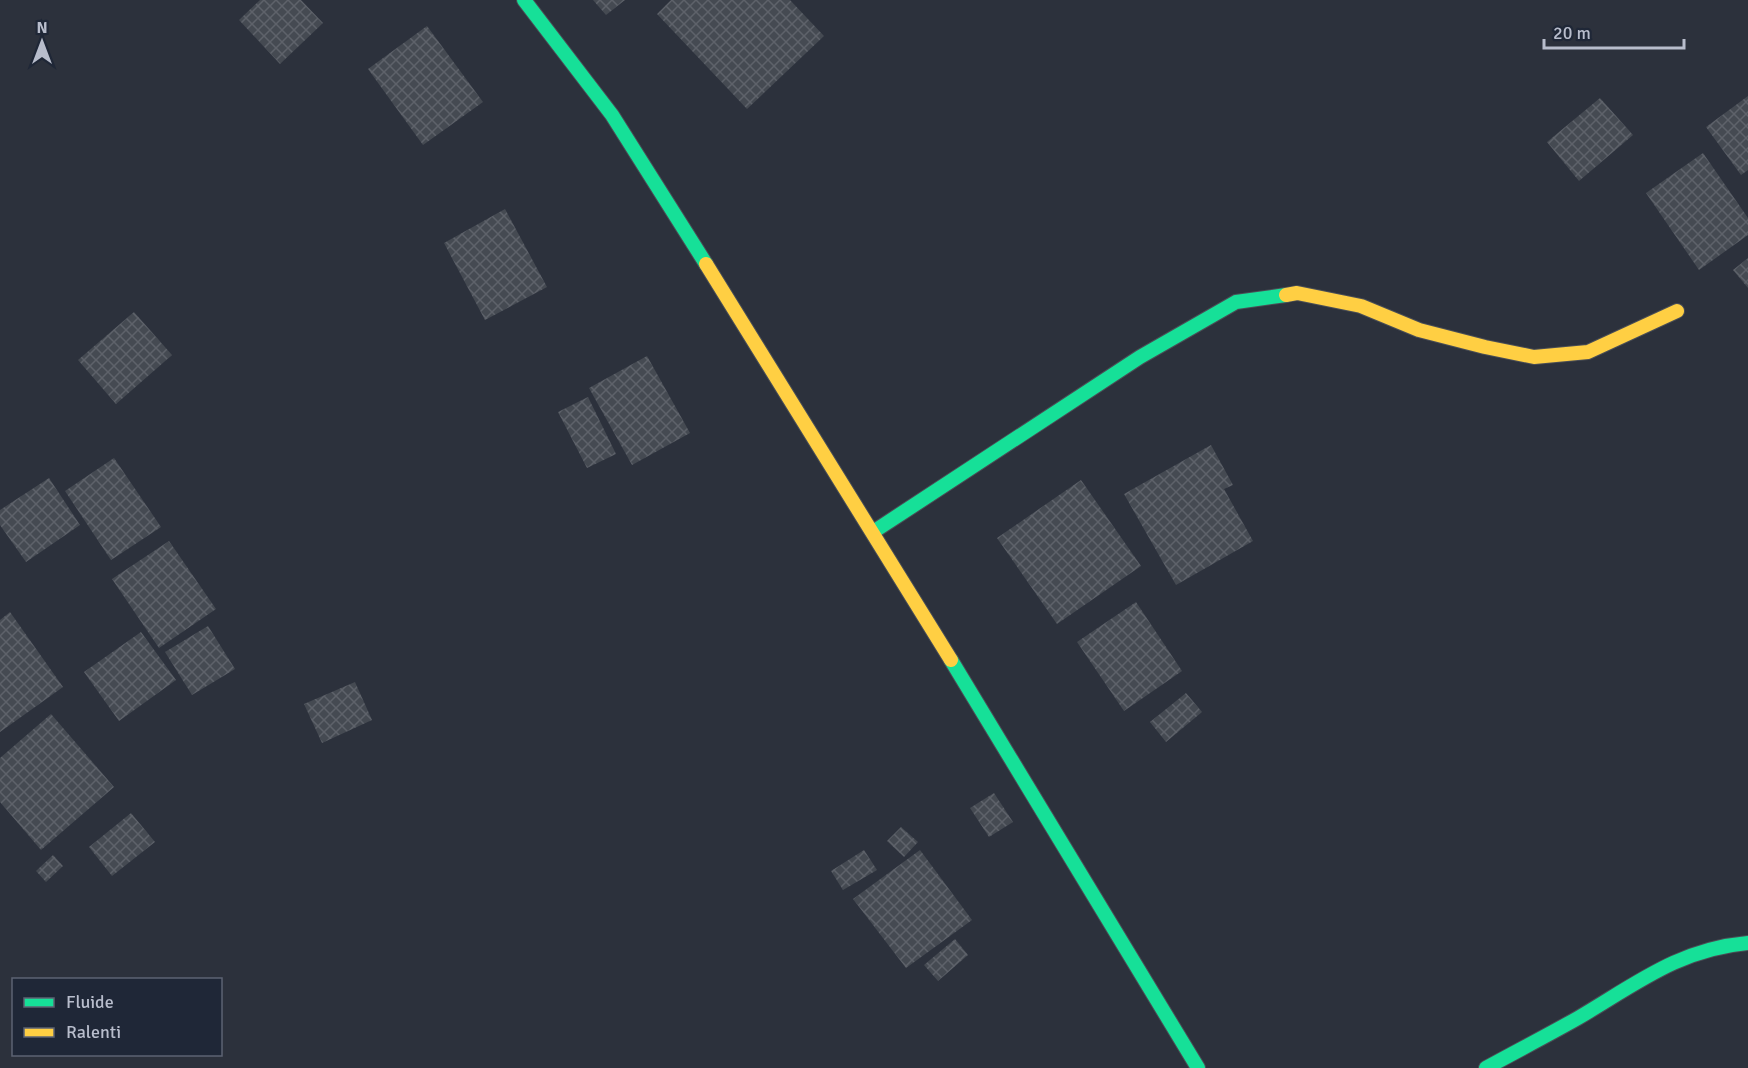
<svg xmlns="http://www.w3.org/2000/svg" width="1748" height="1068" font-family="Signika,sans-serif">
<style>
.building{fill:url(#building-cross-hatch)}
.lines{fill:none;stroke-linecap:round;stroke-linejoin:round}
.fast-casing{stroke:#4a4e56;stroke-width:16}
.slow-casing{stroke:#4a4e56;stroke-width:16}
.fast{stroke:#16e098;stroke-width:14}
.slow{stroke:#ffcf43;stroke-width:14}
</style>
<defs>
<pattern id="building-cross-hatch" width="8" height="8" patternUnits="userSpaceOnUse" patternTransform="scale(1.5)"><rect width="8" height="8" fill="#454a52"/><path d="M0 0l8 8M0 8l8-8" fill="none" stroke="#5e626a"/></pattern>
</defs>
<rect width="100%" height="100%" fill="#2c313c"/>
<!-- building -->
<g class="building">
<path d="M260 0H301L323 23 280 64 239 20Z"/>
<path d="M593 0H625L606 15Z"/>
<path d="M671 0H790L824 36 747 109 657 14Z"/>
<path d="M427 26 483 102 423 145 368 69Z"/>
<path d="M1748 96V170L1741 175 1706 127Z"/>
<path d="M1600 98 1633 135 1579 181 1547 142Z"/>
<path d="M1703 153 1748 218V235L1699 270 1646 193Z"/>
<path d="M505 209 547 287 485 320 444 243Z"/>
<path d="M1748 258V288L1733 270Z"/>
<path d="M134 312 172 355 116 404 78 360Z"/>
<path d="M647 356 690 433 632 465 589 388Z"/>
<path d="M588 397 616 454 587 468 558 412Z"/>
<path d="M1211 445 1233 485 1224 489 1253 541 1176 585 1124 494Z"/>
<path d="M114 458 161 527 111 560 65 491Z"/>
<path d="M49 478 80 525 26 562 0 525V510Z"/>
<path d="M1081 480 1141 566 1057 624 997 538Z"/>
<path d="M169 541 216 609 159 648 112 579Z"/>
<path d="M1136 602 1182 671 1124 711 1077 642Z"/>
<path d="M10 612 63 687 0 732V620Z"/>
<path d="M208 626 235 669 192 695 165 652Z"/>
<path d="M141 632 176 680 119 721 84 672Z"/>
<path d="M355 682 372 720 322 743 304 704Z"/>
<path d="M1186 693 1202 712 1166 742 1150 722Z"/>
<path d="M51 714 114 787 41 850 0 802V758Z"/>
<path d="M994 793 1013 822 989 837 970 808Z"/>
<path d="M131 813 155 842 112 876 89 847Z"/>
<path d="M901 827 918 842 904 857 887 841Z"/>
<path d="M864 850 877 870 843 890 831 871Z"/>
<path d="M920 850 972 920 906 968 853 899Z"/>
<path d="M53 855 63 866 46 882 36 871Z"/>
<path d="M955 939 968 955 938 981 924 965Z"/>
</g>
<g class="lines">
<defs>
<g id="fast">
<path d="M524 0 612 115 706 264"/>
<path d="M873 532 1140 357 1236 302 1286 295"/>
<path d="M951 660 1198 1068"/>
<path d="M1486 1068C1517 1051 1548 1035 1578 1018 1636 984 1679 949 1748 943"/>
</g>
<g id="slow">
<path d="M706 264 951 660"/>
<path d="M1286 295 1297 293 1361 306 1419 330 1485 347 1534 357 1588 352 1677 311"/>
</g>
</defs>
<!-- fast casing -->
<use href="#fast" class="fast-casing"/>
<!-- slow casing -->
<use href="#slow" class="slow-casing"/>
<!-- fast -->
<use href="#fast" class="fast"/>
<!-- slow -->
<use href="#slow" class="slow"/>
</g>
<!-- legend -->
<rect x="12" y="978" width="210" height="78" fill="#1f2737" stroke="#5c6373" stroke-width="1.5"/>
<rect x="24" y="998" width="30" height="9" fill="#16e098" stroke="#5c6373" stroke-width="1.5"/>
<text x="66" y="1008" font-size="18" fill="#b8bdcc">Fluide</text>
<rect x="24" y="1028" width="30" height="9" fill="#ffcf43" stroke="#5c6373" stroke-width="1.5"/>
<text x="66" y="1038" font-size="18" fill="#b8bdcc">Ralenti</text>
<!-- north arrow -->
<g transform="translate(42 42)" stroke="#1f2737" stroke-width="4.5" paint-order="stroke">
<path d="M0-4.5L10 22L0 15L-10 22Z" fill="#b8bdcc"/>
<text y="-9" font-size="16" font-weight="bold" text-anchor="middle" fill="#b8bdcc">N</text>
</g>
<!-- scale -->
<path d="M1544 39v9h140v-9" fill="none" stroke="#b8bdcc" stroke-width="3"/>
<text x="1553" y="39" font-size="18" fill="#b8bdcc" stroke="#1f2737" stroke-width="4.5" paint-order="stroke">20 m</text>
</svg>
